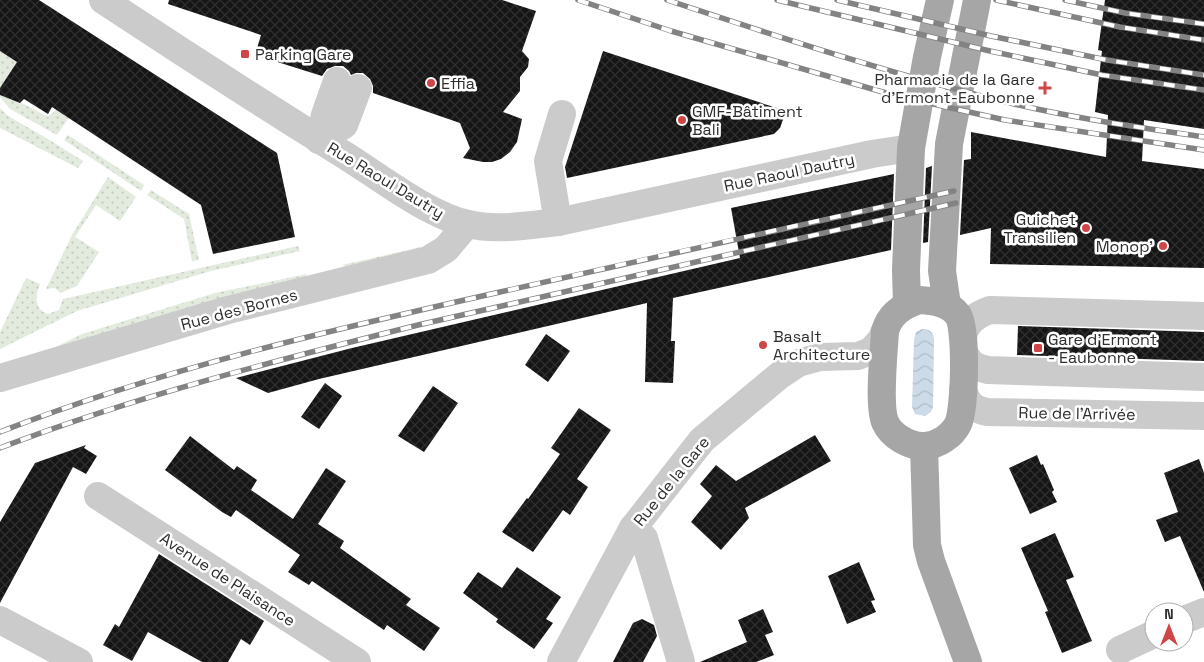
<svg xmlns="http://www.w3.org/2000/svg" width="1204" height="662" font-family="'Space Grotesk',sans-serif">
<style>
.grass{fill:url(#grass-dots)}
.water{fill:url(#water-waves)}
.building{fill:url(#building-cross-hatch)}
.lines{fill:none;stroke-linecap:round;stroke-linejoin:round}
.minor{stroke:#cbcbcb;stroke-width:28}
.major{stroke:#a6a6a6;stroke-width:28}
.rail-casing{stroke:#838383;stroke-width:5.5}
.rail{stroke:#fff;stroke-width:4;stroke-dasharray:11;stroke-linecap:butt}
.poi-dot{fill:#d04647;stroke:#fff;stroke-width:2}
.labels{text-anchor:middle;stroke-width:5;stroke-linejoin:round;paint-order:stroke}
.poi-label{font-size:16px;fill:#2e2e2e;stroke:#fff;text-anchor:start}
.street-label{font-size:16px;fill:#2e2e2e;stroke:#fff}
</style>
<defs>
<pattern id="grass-dots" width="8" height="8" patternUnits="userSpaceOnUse" patternTransform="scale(1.25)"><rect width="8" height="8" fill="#e3eade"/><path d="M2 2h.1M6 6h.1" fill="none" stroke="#c3c9bf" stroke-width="1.8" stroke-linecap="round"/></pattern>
<pattern id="water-waves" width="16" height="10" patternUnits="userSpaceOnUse" patternTransform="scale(1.25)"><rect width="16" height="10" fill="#ccdbe7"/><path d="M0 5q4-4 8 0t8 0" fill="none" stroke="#b0bcc6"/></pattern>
<pattern id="building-cross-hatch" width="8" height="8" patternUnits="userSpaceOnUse" patternTransform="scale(1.25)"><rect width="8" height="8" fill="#151515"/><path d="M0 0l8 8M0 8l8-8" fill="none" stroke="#2f2f2f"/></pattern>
</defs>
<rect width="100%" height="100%" fill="#fff"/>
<!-- grass -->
<g class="grass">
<path d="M0 51 17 62 0 88Z"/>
<path d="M0 95 26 105 48 117 67 100 78 104 57 135 10 109 0 97Z"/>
<path d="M0 108 8 116 48 139 83 161 78 168 0 128Z"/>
<path d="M68 135 144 185 141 191 64 140Z"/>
<path d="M108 177 136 197 120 221 96 205 75 237 99 252 77 286 60 293 55 288 46 289 72 235Z"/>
<path d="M151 190 189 214 199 260 192 261 184 219 147 195Z"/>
<path d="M298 246 300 251 211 271 77 311 0 349V332L26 278 40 284C35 297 34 309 48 314L59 310 63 299Z"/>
<path d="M421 247 418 251 347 267 342 265Z"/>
<path d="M307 274 305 279 32 359 82 334 215 293Z"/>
</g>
<!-- water -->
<path class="water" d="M922 329C929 329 934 332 934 340L933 407 931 412 925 416 915 414 912 407 914 340 916 332Z"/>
<!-- building -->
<g class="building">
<path d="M0 0H39L277 153 295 237 213 254 201 205 52 107 48 114 24 99 20 103 0 95V88L17 62 0 51Z"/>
<path d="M169 0H502L536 11 522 51 529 59 528 67 520 77V91L503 112 522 119 517 142 510 152 501 159 492 162H483L463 158 470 148 460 123 373 93V86L370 79 363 73H356L351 75 349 71 343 66H335L327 69 322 76 255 55 261 35 168 4Z"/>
<path d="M1105 0H1204V129L1144 120 1142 161 1204 169V268L990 264 991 228 960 235 964 160 971 159V132L1106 157 1108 115 1095 112 1102 51 1098 50Z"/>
<path d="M603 51 786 111 780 128 774 134 567 178 565 167Z"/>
<path d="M932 166 928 242 923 243 926 168Z"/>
<path d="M894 174 891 250 673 298 671 341H675L673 383 645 382 647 303 319 379 268 393 236 378 352 348 740 258 731 208Z"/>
<path d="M1018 326 1204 332V361L1017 355Z"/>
<path d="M546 334 570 351 548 382 525 365Z"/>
<path d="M325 383 342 396 319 429 301 417Z"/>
<path d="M433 386 458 403 424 452 398 436Z"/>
<path d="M579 408 611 430 577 479 588 487 570 515 563 510 533 552 502 532 527 498 528 499 560 454 551 448Z"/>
<path d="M815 435 831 461 745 508 749 518 721 550 691 522 712 496 700 484 716 465 736 481Z"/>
<path d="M190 436 234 470 237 466 257 480 251 490 293 519 326 468 346 481 318 524 344 541 340 548 411 599 406 605 440 628 424 651 387 625 384 630 312 581 309 585 288 572 300 555 236 510 231 517 222 512 165 470Z"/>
<path d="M86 445 84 448 97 456 86 474 73 467 0 603V522L35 463Z"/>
<path d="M1037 455 1041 465 1043 464 1054 490 1052 492 1057 502 1030 514 1009 468Z"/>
<path d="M1199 459 1204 473V592L1180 536 1165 542 1156 520 1178 512 1164 473Z"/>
<path d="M1055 533 1074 577 1066 580 1092 641 1062 653 1045 612 1048 611 1021 548Z"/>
<path d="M159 554 264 621 250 645 241 639 228 662H202L148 632 132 661 103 645 115 624 119 627Z"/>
<path d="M859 562 875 600 871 601 876 612 847 624 828 576Z"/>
<path d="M517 567 561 597 546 619 553 623 534 649 496 622 498 619 463 593 478 572 502 588Z"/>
<path d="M763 609 773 632 765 635 774 655 756 662H700L747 642 738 620Z"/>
<path d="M642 619 654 625 657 636 643 662H613L633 623Z"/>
</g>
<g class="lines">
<!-- minor -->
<g class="minor">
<path d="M103 0C183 53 264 105 346 156 381 178 428 215 468 224 497 231 529 225 558 222L872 154 911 148"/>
<path d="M319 140 344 125 358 88"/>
<path d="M319 140 325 115 337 81"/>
<path d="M558 222 548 161 562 114"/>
<path d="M963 335C968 321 976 315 990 310L1204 316"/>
<path d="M964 352C969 364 975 367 988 370L1204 377"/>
<path d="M0 378 228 310 428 260 446 249 467 224"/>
<path d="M963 389C967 403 972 409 987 412L1204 416"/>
<path d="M98 496 357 662"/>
<path d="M633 528 644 538 681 662"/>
<path d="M0 620 79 662"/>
<path d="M1184 620 1204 612"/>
<path d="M1120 650 1154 634"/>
<path d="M561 662 633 528 702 440 780 375 798 363 820 357 858 356 871 351 881 340 885 331"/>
</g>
<!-- major -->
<g class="major">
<path d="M920 300C934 301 949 303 958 315 967 329 965 409 958 424 952 436 938 445 925 446 910 447 891 436 885 422 878 404 884 352 885 331 890 313 904 305 920 300Z"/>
<path d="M907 304 906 270 911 148 927 57 940 0"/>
<path d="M947 305 942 271 949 144 977 0"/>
<path d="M924 446 927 545 931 561 968 662"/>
</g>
<defs>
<g id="rail">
<path d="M578 0 671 31 893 95 1005 120 1204 150"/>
<path d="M667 0C779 37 891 74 1006 102 1071 118 1138 127 1204 137"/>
<path d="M777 0 990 51 1102 75 1204 90"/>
<path d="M837 0 991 36 1107 60 1204 75"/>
<path d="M996 0 1120 27 1204 40"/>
<path d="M1065 0 1125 13 1204 24"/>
<path d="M0 432C161 369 331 330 500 292 651 258 802 224 954 191"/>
<path d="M0 448C136 396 278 360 418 325L956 203"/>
</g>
</defs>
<!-- rail casing -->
<use href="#rail" class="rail-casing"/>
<!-- rail -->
<use href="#rail" class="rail"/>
</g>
<!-- markers -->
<g class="poi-dot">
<rect x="240" y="49" width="10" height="10" rx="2.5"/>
<circle cx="431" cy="83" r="5"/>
<path d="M1042.5 80.5h5v5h5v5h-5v5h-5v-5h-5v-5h5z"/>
<circle cx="682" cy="120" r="5"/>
<circle cx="1086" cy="228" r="5"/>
<circle cx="1163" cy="246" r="5"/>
<circle cx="763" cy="345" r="5"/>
<rect x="1033" y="343" width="10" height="10" rx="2.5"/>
</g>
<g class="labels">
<!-- poi labels -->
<g class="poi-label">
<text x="255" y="60">Parking Gare</text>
<text x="1035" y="85" text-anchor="end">Pharmacie de la Gare<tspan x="1035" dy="18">d'Ermont-Eaubonne</tspan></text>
<text x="441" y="89">Effia</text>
<text x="692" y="117">GMF-Bâtiment<tspan x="692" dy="18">Bali</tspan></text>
<text x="1076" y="225" text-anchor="end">Guichet<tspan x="1076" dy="18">Transilien</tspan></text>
<text x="1153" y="252" text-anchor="end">Monop'</text>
<text x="773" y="342">Basalt<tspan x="773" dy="18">Architecture</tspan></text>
<text x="1048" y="345">Gare d'Ermont<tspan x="1048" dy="18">- Eaubonne</tspan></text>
</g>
<!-- street labels -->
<g class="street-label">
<text transform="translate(789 172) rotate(-12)" y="6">Rue Raoul Dautry</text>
<text transform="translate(386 180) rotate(31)" y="6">Rue Raoul Dautry</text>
<text transform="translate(239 309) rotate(-15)" y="6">Rue des Bornes</text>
<text transform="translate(1077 413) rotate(1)" y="6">Rue de l'Arrivée</text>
<text transform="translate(671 481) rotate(-51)" y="6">Rue de la Gare</text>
<text transform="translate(228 579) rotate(33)" y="6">Avenue de Plaisance</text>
</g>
</g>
<!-- north arrow -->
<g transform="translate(1169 627)"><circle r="24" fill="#ffffff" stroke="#ababab"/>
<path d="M0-4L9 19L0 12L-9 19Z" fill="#d04647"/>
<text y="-8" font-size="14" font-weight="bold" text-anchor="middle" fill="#2e2e2e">N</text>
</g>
</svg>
